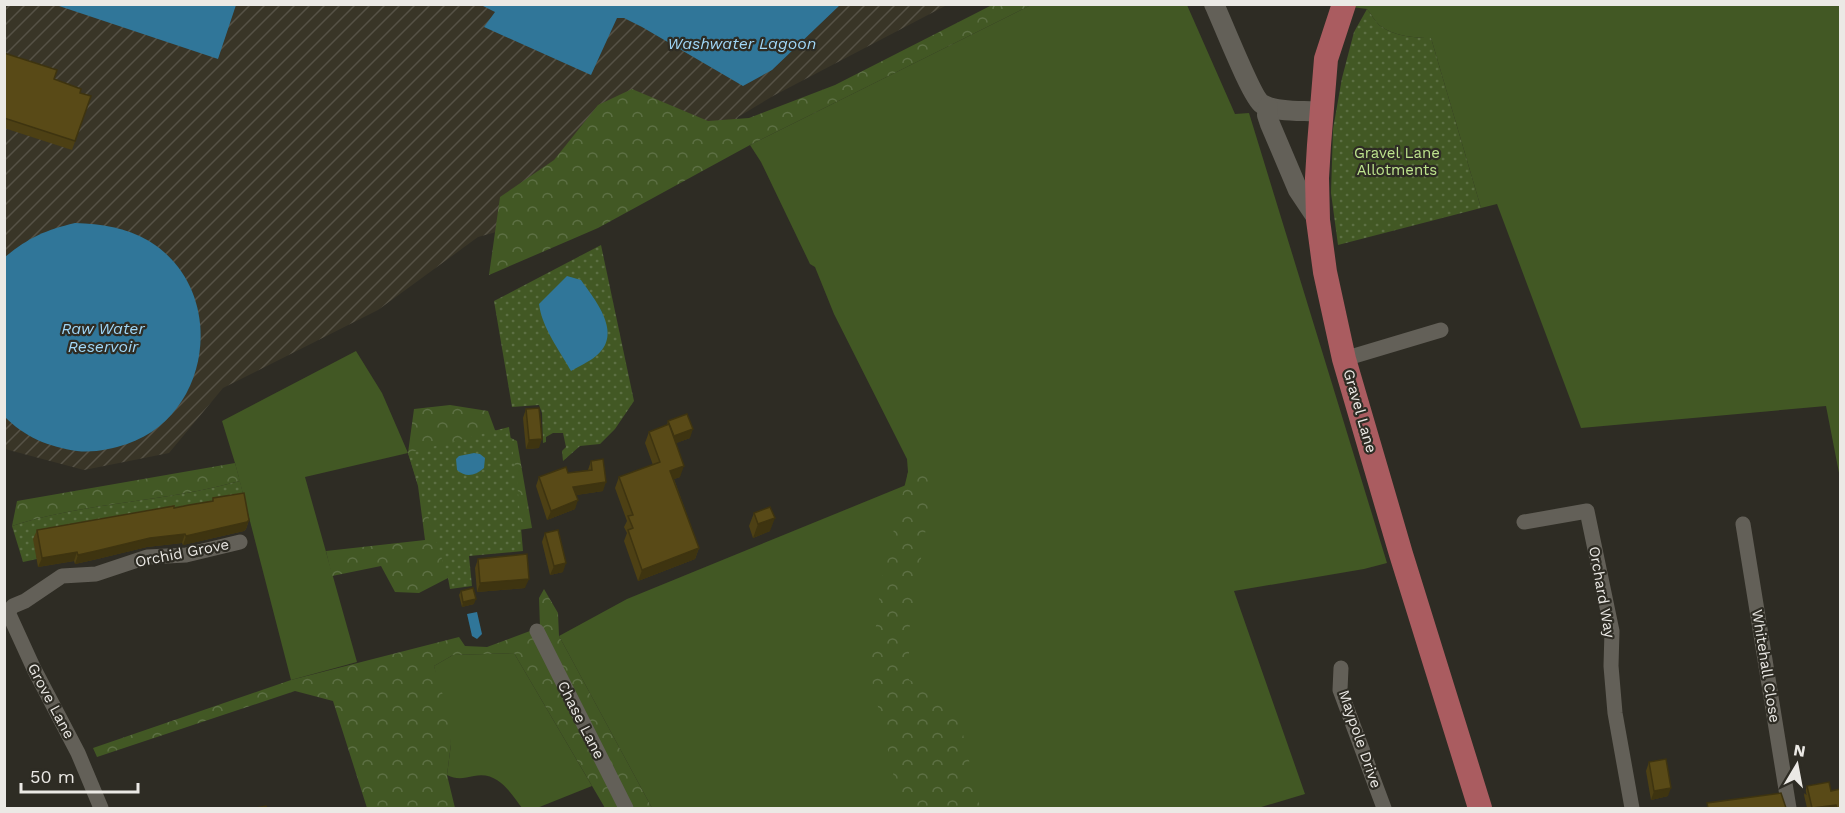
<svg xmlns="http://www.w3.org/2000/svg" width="1845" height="813" font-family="'Work Sans',sans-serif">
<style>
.industrial{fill:url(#industrial-furrows)}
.grass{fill:#425824}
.forest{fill:url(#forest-crowns)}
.garden{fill:url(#garden-dots)}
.water{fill:#307699}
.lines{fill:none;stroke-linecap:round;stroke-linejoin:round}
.minor{stroke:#636058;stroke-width:15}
.tertiary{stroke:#636058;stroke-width:20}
.primary{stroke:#aa5c60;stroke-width:24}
.wall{fill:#4d4014}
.shaded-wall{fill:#3e3410}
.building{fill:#594a17;stroke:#3e3410;stroke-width:1.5}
.labels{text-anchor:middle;stroke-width:4.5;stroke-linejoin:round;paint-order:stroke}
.park-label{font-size:15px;fill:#bde38d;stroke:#2e2c24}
.street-label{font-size:15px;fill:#ebe9e5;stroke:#2e2c24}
.water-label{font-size:16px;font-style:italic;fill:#a1d7f7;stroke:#2e2c24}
</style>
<defs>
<pattern id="industrial-furrows" width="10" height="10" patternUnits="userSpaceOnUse" patternTransform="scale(1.5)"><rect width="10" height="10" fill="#393527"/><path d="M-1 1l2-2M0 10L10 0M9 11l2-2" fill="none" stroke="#565246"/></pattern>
<pattern id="forest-crowns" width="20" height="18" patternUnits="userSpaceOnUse" patternTransform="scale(1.5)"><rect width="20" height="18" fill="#425824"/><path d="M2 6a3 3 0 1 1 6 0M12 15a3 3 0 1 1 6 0" fill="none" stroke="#5d7044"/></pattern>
<pattern id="garden-dots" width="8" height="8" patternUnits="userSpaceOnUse" patternTransform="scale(1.5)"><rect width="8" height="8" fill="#425824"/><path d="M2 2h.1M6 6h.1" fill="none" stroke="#5d7044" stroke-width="1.8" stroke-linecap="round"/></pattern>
</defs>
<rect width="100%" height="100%" fill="#2e2c24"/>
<!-- industrial -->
<path class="industrial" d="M4 5H947L773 96 738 117 730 132 543 219 478 237 378 310 223 388 169 453 84 470 5 449Z"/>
<!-- grass -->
<g class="grass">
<path d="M1327 4 1840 5V478L1826 406 1581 428 1497 204 1481 208 1431 38C1414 38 1393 36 1379 25 1375 21 1371 14 1367 9Z"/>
<path d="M1031 5H1187L1235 114 1249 113 1387 563 1364 569 1234 591 1305 794 1258 808H652L559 636 627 599 906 485 908 472 907 459 834 314 815 267 810 264 761 162 750 145Z"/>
<path d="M356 351 382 393 408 453 305 477 357 662 291 680 235 463 222 421Z"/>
<path d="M514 653 592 786 537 808H522C510 792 498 771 474 776 464 778 457 780 447 775L451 744 434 666 453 655Z"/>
</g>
<!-- forest -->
<g class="forest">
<path d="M992 5H1031L750 145 598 228 489 275 500 197 554 160 598 105 632 89 708 121 749 118 835 85Z"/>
<path d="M450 405 488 411 495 430 517 441 532 528 512 531 439 486 448 578 419 593 395 592 381 566 332 576 326 551 425 540 418 486 408 453 414 409Z"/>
<path d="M235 463 240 481C165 502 86 502 12 526L17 501Z"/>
<path d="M923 467 932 491 909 631V680L929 688 959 717 980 808H901L868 663 876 626 881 583 908 472Z"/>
<path d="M544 589 558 613 559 636 652 808H632L540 627 539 598Z"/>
<path d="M530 631 620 808H605L514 653 453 655 434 666 449 715 451 744 447 775 455 808H367L333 701 295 691 97 757 93 748 291 680 459 637 465 646 487 647Z"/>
</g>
<!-- garden -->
<g class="garden">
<path d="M1367 9C1371 14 1375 21 1379 25 1393 36 1414 38 1431 38L1481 208 1338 245 1331 193 1333 129 1342 78 1354 32Z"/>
<path d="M601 245 634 401 615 429 600 444 580 446 563 461 562 451 566 447 563 433H553L546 437V442L543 443 542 413 539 405 512 407 494 301Z"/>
<path d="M509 427 517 481 523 551 469 556 472 586 450 589 448 578 408 453Z"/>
<path d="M240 481 249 520 244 521 34 539 37 559 23 562 12 526C86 502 165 502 240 481Z"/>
</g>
<!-- water -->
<g class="water">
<path d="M56 5H236L218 59Z"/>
<path d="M481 5V4L840 5 772 70 743 86 642 27 624 18H617L591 75 484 27 495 12Z"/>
<path d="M75 223C102 224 125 227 149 241 228 289 213 415 127 444 111 449 94 453 77 451 49 447 24 437 4 416L5 257C28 238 45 230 75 223Z"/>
<path d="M567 276 581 280C595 300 624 334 596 356 589 362 579 366 571 371 560 351 542 328 539 304Z"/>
<path d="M474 453 480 454 485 458 484 468C475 476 466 478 457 470L456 459 459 456Z"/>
<path d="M477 612 482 634 477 639 472 636 467 614Z"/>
</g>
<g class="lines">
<!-- minor -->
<g class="minor">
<path d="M1344 359 1441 330"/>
<path d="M1524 522 1587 511 1612 631 1611 666 1615 713 1632 808"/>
<path d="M1743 524 1789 808"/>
<path d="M537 631 626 808"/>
<path d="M1341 668 1340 690 1384 808"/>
<path d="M101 808 78 753 34 669 8 612 13 606 25 601 62 576 96 574 147 557 186 555 240 542"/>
</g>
<!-- tertiary -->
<g class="tertiary">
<path d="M1214 4C1222 21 1252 98 1262 104 1276 113 1305 110 1322 112"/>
<path d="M1268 107 1267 115 1270 124 1298 190 1318 220"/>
</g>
<!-- primary -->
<path class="primary" d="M1344 4 1326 59 1319 145 1317 178 1318 220 1325 272 1344 359 1401 554 1480 808"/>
</g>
<!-- wall -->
<g class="wall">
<path d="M4 53 80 93 91 96 72 150 4 128Z"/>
<path d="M526 409 539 448 526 449 523 418Z"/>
<path d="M668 421 690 438 676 443 680 477 674 479 699 548 695 559 638 581 624 541 627 533 624 527 627 521 615 488 619 477 653 465 645 443 649 432 667 425Z"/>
<path d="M591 461 603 491 576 495 575 509 547 520 536 486 539 477 588 470Z"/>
<path d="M213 498 249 520 246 529 244 531 183 545 182 543 147 547 93 560 75 564 74 561 38 567 33 539 37 530 174 508 212 501Z"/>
<path d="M754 513 770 531 753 538 749 526Z"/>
<path d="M545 533 563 572 550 575 542 542Z"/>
<path d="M478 559 525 588 477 592 475 568Z"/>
<path d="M461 591 474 604 462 607 459 595Z"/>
<path d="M1649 762 1668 796 1651 800 1646 771Z"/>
<path d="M1807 786 1831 791 1840 808H1807L1804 795Z"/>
</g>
<!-- shaded-wall -->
<g class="shaded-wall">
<path d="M693 429 690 438 671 445 674 436Z"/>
<path d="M542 439 539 448 526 449 529 440Z"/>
<path d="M684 466 680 477 666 482 670 471Z"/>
<path d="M606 482 603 491 570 496 573 487Z"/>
<path d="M578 500 575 509 547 520 551 511Z"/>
<path d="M775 518 770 531 753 538 758 524Z"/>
<path d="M249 520 246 529 244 531 183 545 186 536Z"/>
<path d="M185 534 182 543 147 547 93 560 75 564 78 555 150 538Z"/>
<path d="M699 548 695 559 638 581 642 570Z"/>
<path d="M77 552 74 561 38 567 42 558Z"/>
<path d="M566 563 563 572 550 575 554 566Z"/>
<path d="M529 579 525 588 477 592 480 583Z"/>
<path d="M476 599 474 604 462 607 463 602Z"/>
<path d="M1671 788 1668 796 1651 800 1654 791Z"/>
<path d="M1836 805 1835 808H1816Z"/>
</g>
<!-- building -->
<g class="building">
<path d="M4 53 57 70 54 79 81 89 80 93 91 96 75 141 4 118Z"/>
<path d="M539 408 542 439 529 440 526 409Z"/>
<path d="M687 414 693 429 674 436 668 421Z"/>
<path d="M669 424 684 466 670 471 699 548 642 570 628 530 633 528 628 516 633 515 619 477 660 462 649 432Z"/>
<path d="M603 459 606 482 573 487 578 500 551 511 539 477 566 467 568 473 592 470 591 461Z"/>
<path d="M244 493 249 520 247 522 186 536 185 534 150 538 96 551 78 555 77 552 42 558 37 530 174 506V508L189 505 213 501V498Z"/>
<path d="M770 507 775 518 758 524 754 513Z"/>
<path d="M558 530 566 563 554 566 545 533Z"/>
<path d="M527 554 529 579 480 583 478 559Z"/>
<path d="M473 588 476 599 463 602 461 591Z"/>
<path d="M1666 759 1671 788 1654 791 1649 762Z"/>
<path d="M1829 782 1831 791 1840 789V808H1837L1836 805 1812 808 1807 786Z"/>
<path d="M1781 793 1786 808H1702H1708L1707 803Z"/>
<path d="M266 806 267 808H256Z"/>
</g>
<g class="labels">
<!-- park labels -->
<g class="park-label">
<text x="1397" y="158">Gravel Lane<tspan x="1397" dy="17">Allotments</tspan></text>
</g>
<!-- street labels -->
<g class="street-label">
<text transform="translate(1360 411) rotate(74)" y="5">Gravel Lane</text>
<text transform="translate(182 553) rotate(-11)" y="5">Orchid Grove</text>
<text transform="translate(1602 592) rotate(80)" y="5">Orchard Way</text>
<text transform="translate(1766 666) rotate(81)" y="5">Whitehall Close</text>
<text transform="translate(51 701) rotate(62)" y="5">Grove Lane</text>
<text transform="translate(581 720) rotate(63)" y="5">Chase Lane</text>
<text transform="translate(1360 739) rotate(71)" y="5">Maypole Drive</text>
</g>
<!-- water labels -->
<g class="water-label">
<text x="742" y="49">Washwater Lagoon</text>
<text x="103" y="334">Raw Water<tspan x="103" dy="18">Reservoir</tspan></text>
</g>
</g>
<!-- border -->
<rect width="1845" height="813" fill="none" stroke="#ebe9e5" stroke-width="12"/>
<!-- north arrow -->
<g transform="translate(1797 765) rotate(10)" stroke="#2e2c24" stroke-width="4.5" paint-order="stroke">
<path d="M0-4.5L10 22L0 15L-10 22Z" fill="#ebe9e5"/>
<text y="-9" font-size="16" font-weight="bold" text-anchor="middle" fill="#ebe9e5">N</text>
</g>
<!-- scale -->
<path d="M21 783v9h117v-9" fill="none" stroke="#ebe9e5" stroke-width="3"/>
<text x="30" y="783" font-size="18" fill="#ebe9e5" stroke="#2e2c24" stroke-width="4.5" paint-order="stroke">50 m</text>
</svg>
